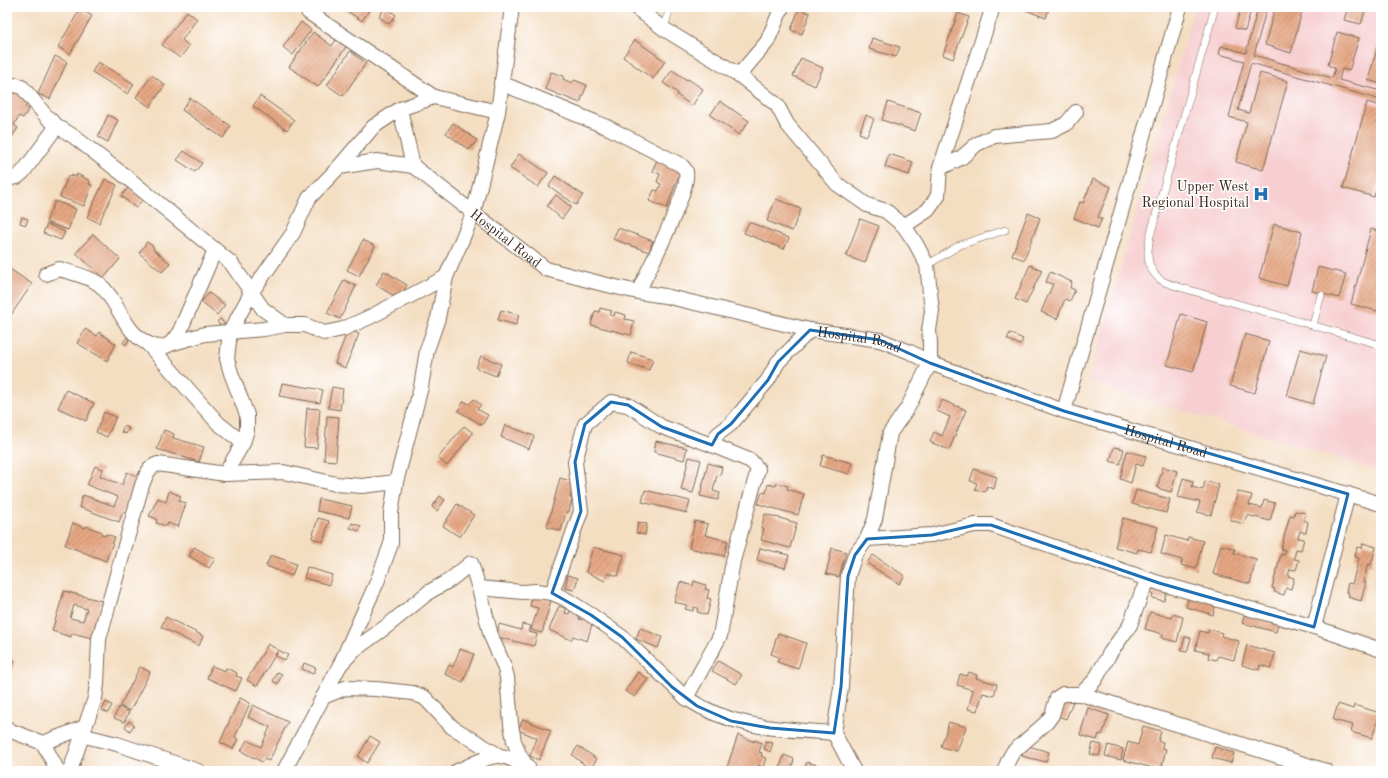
<svg xmlns="http://www.w3.org/2000/svg" width="1388" height="778" font-family="'Old Standard TT',serif">
<style>
.built{fill:#f7cfd1}
.building{fill:url(#building-hatch);fill-rule:evenodd}
.lines{fill:none;stroke-linecap:round;stroke-linejoin:round}
.service-casing{stroke:#7c6957;stroke-width:8}
.minor-casing{stroke:#7c6957;stroke-width:16}
.service{stroke:#fff;stroke-width:7}
.minor{stroke:#fff;stroke-width:14}
.marked{fill:none;stroke:#1f6fb2;stroke-width:3;stroke-linejoin:round}
.labels{text-anchor:middle;stroke-width:3;stroke-linejoin:round;paint-order:stroke}
.poi-label{font-size:14px;fill:#3b2a1e;stroke:#fff;text-anchor:end}
.street-label{font-size:14px;fill:#3b2a1e;stroke:#fff}
</style>
<defs>
<pattern id="building-hatch" width="6" height="6" patternUnits="userSpaceOnUse"><rect width="6" height="6" fill="#e6a784"/><path d="M-1 1l2-2M0 6l6-6M5 7l2-2" fill="none" stroke="#bc886b"/></pattern>
</defs>
<rect width="100%" height="100%" fill="#fff"/>
<filter id="ink" filterUnits="userSpaceOnUse"><feTurbulence type="fractalNoise" baseFrequency=".025" numOctaves="2"/><feDisplacementMap in="SourceGraphic" scale="8" xChannelSelector="R" yChannelSelector="G"/><feConvolveMatrix kernelMatrix="1 2 1 2 8 2 1 2 1" color-interpolation-filters="sRGB"/></filter>
<filter id="wash" filterUnits="userSpaceOnUse"><feTurbulence type="fractalNoise" baseFrequency=".012" numOctaves="4" result="noise"/><feDisplacementMap in="SourceGraphic" scale="16" xChannelSelector="R" yChannelSelector="G"/><feGaussianBlur stdDeviation="0.9" result="paint"/><feColorMatrix in="noise" values="0 0 0 0 0 0 0 0 0 0 0 0 0 0 0 0 0 1.4 0 .05"/><feComposite in="paint" operator="in"/></filter>
<g filter="url(#wash)">
<rect width="100%" height="100%" fill="#f4dec2"/>
<!-- built -->
<path class="built" d="M1195 7H1381V471L1088 382Z"/>
<g id="blocks">
<!-- building -->
<g class="building">
<path d="M341 7H371L362 21Z"/>
<path d="M385 7 396 15 389 24 379 17Z"/>
<path d="M1018 7H1043L1049 9 1046 18Z"/>
<path d="M1241 7H1252L1245 31 1235 28Z"/>
<path d="M1258 7H1267L1254 55 1332 78 1335 68 1328 65 1337 32 1359 38 1349 71 1342 69 1339 80 1381 91V100L1251 63 1238 110 1249 113 1260 73 1288 81 1263 170 1236 162 1247 122 1229 117 1244 61 1219 54 1221 46 1246 53Z"/>
<path d="M1275 7H1303L1291 53 1265 45Z"/>
<path d="M1348 7H1366L1361 24 1344 20Z"/>
<path d="M80 9 92 16 70 54 58 47Z"/>
<path d="M799 9 810 13 802 34 791 30Z"/>
<path d="M187 11 197 19 182 40 189 46 180 58 162 45Z"/>
<path d="M958 13 969 17 953 59 943 55Z"/>
<path d="M301 22 311 30 293 55 283 47Z"/>
<path d="M313 32 332 46 338 37 348 44 318 87 289 67Z"/>
<path d="M1381 35V84L1368 80Z"/>
<path d="M872 38 900 47 896 57 869 49Z"/>
<path d="M635 40 665 61 653 79 623 57Z"/>
<path d="M350 51 366 63 343 96 327 85Z"/>
<path d="M55 56 67 62 50 99 38 94Z"/>
<path d="M801 58 823 68 815 86 793 76Z"/>
<path d="M98 62 134 84 128 94 92 72Z"/>
<path d="M672 70 687 80 688 79 703 89 692 106 677 95 678 93 663 83Z"/>
<path d="M551 72 564 76 563 79 572 83 574 80 587 85 580 103 545 89Z"/>
<path d="M152 75 165 85 150 107 136 97Z"/>
<path d="M15 88 30 98 25 107 29 109 23 118 19 116 14 125 18 128 12 137 7 133V101Z"/>
<path d="M260 96 294 120 287 130 253 106Z"/>
<path d="M190 98 231 126 223 138 182 110Z"/>
<path d="M720 101 749 121 739 135 710 115Z"/>
<path d="M888 102 921 113 915 131 882 120Z"/>
<path d="M1367 102 1381 106V173L1374 197 1343 188Z"/>
<path d="M108 115 118 120 108 142 98 137Z"/>
<path d="M866 115 874 119 867 136 859 133Z"/>
<path d="M453 123 477 140 469 150 446 133Z"/>
<path d="M184 151 202 163 195 172 177 160Z"/>
<path d="M519 154 548 173 538 187 510 168Z"/>
<path d="M889 154 913 162 909 175 885 167Z"/>
<path d="M657 160 681 169 667 208 649 201 654 190 658 191 661 184 657 182 660 174 652 171Z"/>
<path d="M77 174 90 181 89 184 92 185 84 206 60 197 68 176 71 177 72 175 76 177Z"/>
<path d="M555 176 583 195 576 205 549 186Z"/>
<path d="M105 179 117 185 99 223 87 217Z"/>
<path d="M1093 179 1111 187 1098 217 1102 219 1098 228 1074 218 1080 202 1083 203Z"/>
<path d="M129 187 143 199 136 208 121 196Z"/>
<path d="M556 195 571 207 562 219 547 206Z"/>
<path d="M776 199 801 209 792 231 767 221Z"/>
<path d="M55 201 76 209 68 230 46 222Z"/>
<path d="M1028 213 1040 218 1024 260 1012 255Z"/>
<path d="M22 217 28 219 26 225 20 223Z"/>
<path d="M860 219 879 226 865 263 846 256Z"/>
<path d="M749 222 789 238 784 249 744 233Z"/>
<path d="M47 224 65 232 61 240 43 233Z"/>
<path d="M1274 224 1302 232 1287 286 1259 278Z"/>
<path d="M618 228 653 241 649 252 613 239Z"/>
<path d="M1371 229 1381 232V312L1351 304Z"/>
<path d="M93 234 120 259 104 278 76 253Z"/>
<path d="M363 240 375 246 359 276 347 270Z"/>
<path d="M147 242 154 247 153 249 170 263 162 272 139 253Z"/>
<path d="M1030 265 1042 270 1026 304 1015 299Z"/>
<path d="M7 267 32 284 11 315 7 312V298L10 293 7 291Z"/>
<path d="M1318 267 1346 274 1339 298 1312 291Z"/>
<path d="M384 271 407 285 399 299 376 285Z"/>
<path d="M1050 272 1072 282 1070 288 1075 290 1070 301 1065 299 1057 319 1041 312 1053 284 1046 282Z"/>
<path d="M344 280 356 286 340 319 327 313Z"/>
<path d="M209 293 225 305 217 315 201 302Z"/>
<path d="M600 308 612 311 610 315 614 316 615 312 626 315 625 319 634 321 631 335 591 325 595 311 599 312Z"/>
<path d="M501 310 519 315 516 325 498 320Z"/>
<path d="M1181 314 1207 322 1193 372 1167 365Z"/>
<path d="M220 319 225 324 222 327 217 322Z"/>
<path d="M85 329 97 336 99 332 116 344 107 361 77 343Z"/>
<path d="M348 330 359 334 345 368 335 363Z"/>
<path d="M1010 333 1023 339 1020 345 1007 339Z"/>
<path d="M1245 334 1269 341 1255 393 1230 386Z"/>
<path d="M127 337 129 339 126 345 123 343Z"/>
<path d="M1300 349 1326 356 1313 404 1287 396Z"/>
<path d="M631 352 653 359 649 370 628 363Z"/>
<path d="M481 356 501 364 496 376 476 368Z"/>
<path d="M282 383 323 390 320 403 279 396Z"/>
<path d="M332 387 343 389 340 410 328 408Z"/>
<path d="M66 390 94 403 86 421 58 408Z"/>
<path d="M474 399 481 405 477 409 488 415 482 425 458 411 464 401 469 404Z"/>
<path d="M942 400 966 410 949 450 930 442 934 432 942 436 950 417 937 411Z"/>
<path d="M307 408 320 409 317 448 304 447Z"/>
<path d="M104 412 116 417 107 437 96 432Z"/>
<path d="M327 416 339 417 336 461 324 460Z"/>
<path d="M505 425 534 436 529 449 501 437Z"/>
<path d="M124 426 129 428 126 434 121 432Z"/>
<path d="M464 426 473 433 447 466 438 458Z"/>
<path d="M164 430 174 434 173 438 204 447 199 462 157 449Z"/>
<path d="M656 441 687 448 684 460 654 452Z"/>
<path d="M1114 447 1124 449 1120 464 1110 461Z"/>
<path d="M1127 451 1146 456 1143 466 1136 464 1131 483 1120 479Z"/>
<path d="M823 455 852 463 849 474 820 466Z"/>
<path d="M689 457 701 460 693 493 681 490Z"/>
<path d="M708 463 722 467 720 476 717 475 713 491 720 493 718 500 700 496Z"/>
<path d="M95 466 103 469 100 476 122 485 127 472 141 478 127 514 123 512 119 522 79 507 83 495 114 506 118 497 87 485Z"/>
<path d="M1163 467 1177 471 1171 492 1157 488Z"/>
<path d="M974 469 997 477 994 489 987 486 985 492 975 489 977 483 970 481Z"/>
<path d="M560 478 574 482 570 498 572 499 569 512H566L561 531 547 527Z"/>
<path d="M1183 478 1193 481 1192 487 1203 490 1205 481 1219 485 1211 515 1197 512 1200 502 1178 497Z"/>
<path d="M777 483 788 486 787 489 804 494 798 515 758 504 762 492 766 493 768 484 776 486Z"/>
<path d="M645 490 690 501 687 513 642 502Z"/>
<path d="M1136 490 1170 499 1166 513 1132 504Z"/>
<path d="M169 491 181 496 179 501 186 503 178 527 168 523 167 526 156 523 157 519 149 516 158 498 166 502Z"/>
<path d="M1238 492 1252 495 1249 505 1262 508 1264 500 1275 503 1270 521 1247 515 1244 524 1230 520Z"/>
<path d="M440 496 445 500 437 511 432 507Z"/>
<path d="M319 499 352 506 349 518 317 511Z"/>
<path d="M457 504 474 515 460 537 443 526Z"/>
<path d="M1295 511 1306 513 1304 520 1308 522 1306 533 1300 531 1298 538 1304 539 1301 550 1296 549 1294 559 1299 560 1296 570 1290 569 1288 576 1294 578 1291 589 1286 588 1284 595 1274 592 1275 589 1272 588 1281 554 1284 555 1285 550 1281 549 1290 515 1294 516Z"/>
<path d="M765 514 797 523 790 548 761 540 764 529 761 528Z"/>
<path d="M318 518 329 521 323 542 312 538Z"/>
<path d="M1123 518 1158 527 1151 552 1138 549 1137 553 1115 547Z"/>
<path d="M695 521 708 524 705 535 728 541 724 556 689 548Z"/>
<path d="M638 522 647 524 645 535 636 533Z"/>
<path d="M73 523 85 528 86 526 102 532 101 534 105 536 106 534 115 537 106 561 65 545Z"/>
<path d="M352 523 361 526 359 531 350 528Z"/>
<path d="M1166 535 1187 541 1188 537 1203 541 1196 569 1181 565 1182 560 1161 554Z"/>
<path d="M1363 543 1376 547 1371 565 1368 564 1363 582H1366L1361 601 1348 597 1349 593 1346 592 1348 583 1352 584 1359 558 1355 557 1357 547 1362 548Z"/>
<path d="M1221 545 1235 549 1234 553 1256 559 1250 584 1213 574Z"/>
<path d="M194 547 215 559 209 568 189 556Z"/>
<path d="M593 547 624 555 618 576 608 573 605 581 586 572Z"/>
<path d="M760 548 789 555 785 568 757 560Z"/>
<path d="M832 548 846 552 839 577 826 574Z"/>
<path d="M271 555 296 564 292 576 266 566Z"/>
<path d="M873 555 905 576 899 584 867 563Z"/>
<path d="M307 567 332 575 329 585 304 578Z"/>
<path d="M568 575 578 578 574 590 565 588Z"/>
<path d="M694 581 706 585 705 589 709 590 707 598 711 599 707 615 697 612 698 608 694 607 693 611 685 609 687 605 674 602 680 582 693 586Z"/>
<path d="M1149 585 1167 590 1164 601 1152 598 1153 594 1147 593Z"/>
<path d="M64 591 102 601 92 638 72 633 71 637 52 631ZM74 605 87 609 83 621 70 618Z"/>
<path d="M533 595 551 600 542 633 531 630 538 608 530 606Z"/>
<path d="M1189 596 1216 603 1213 615 1186 607Z"/>
<path d="M559 606 566 609 565 613 569 614 570 611 581 615 579 619 582 620 584 617 593 621 587 641 573 636 571 640 549 630Z"/>
<path d="M1150 612 1172 618 1173 614 1183 617 1177 642 1162 638 1163 634 1145 629Z"/>
<path d="M1245 613 1279 621 1276 632 1242 623Z"/>
<path d="M166 617 203 636 199 646 161 627Z"/>
<path d="M499 624 521 630 522 624 531 626 529 632 537 634 534 646 497 637Z"/>
<path d="M640 628 662 637 658 648 636 639Z"/>
<path d="M1209 629 1222 633 1221 636 1239 641 1234 660 1218 656 1216 660 1208 658 1209 653 1195 650 1200 631 1208 633Z"/>
<path d="M778 633 806 643 798 669 777 662 779 657 771 654Z"/>
<path d="M1185 637 1191 638 1187 652 1181 651Z"/>
<path d="M268 644 278 650 257 686 247 680Z"/>
<path d="M1247 645 1275 653 1271 668 1260 665 1259 670 1242 665Z"/>
<path d="M460 649 474 654 463 682 445 674 449 665 453 667Z"/>
<path d="M278 650 288 655 285 660 276 656Z"/>
<path d="M7 657 15 661 7 677Z"/>
<path d="M718 661 742 675 736 684 712 671Z"/>
<path d="M304 663 316 668 313 674 302 669Z"/>
<path d="M212 666 225 671 226 668 237 673 236 676 242 678 236 691 207 678Z"/>
<path d="M140 667 150 672 130 711 120 706Z"/>
<path d="M277 672 282 674 278 684 273 681Z"/>
<path d="M638 672 648 679 635 697 625 691Z"/>
<path d="M969 672 977 675 976 678 997 684 994 696 983 693 977 711 968 709 973 690 957 685 960 674 967 676Z"/>
<path d="M1066 696 1074 699 1066 719 1058 716Z"/>
<path d="M240 698 250 703 235 737 238 739 233 749 220 742Z"/>
<path d="M106 702 112 705 108 713 102 710Z"/>
<path d="M1338 704 1353 709 1354 705 1380 713 1372 738 1351 732 1353 725 1333 720Z"/>
<path d="M253 705 288 722 269 761 264 759 262 762 241 751 247 740 261 747 270 727 248 717Z"/>
<path d="M119 707 129 712 124 722 114 718Z"/>
<path d="M1088 708 1109 715 1102 735 1099 734 1097 740 1080 735Z"/>
<path d="M523 719 551 731 539 760 530 756 537 738 518 730Z"/>
<path d="M129 721 134 725 130 731 125 727Z"/>
<path d="M949 722 966 727 957 751 941 747Z"/>
<path d="M1143 726 1161 731 1158 741 1163 742 1162 748 1166 749 1161 770 1123 760 1128 742 1138 745Z"/>
<path d="M738 735 754 742V740L762 743 759 752 762 753 761 756 766 758 763 767 758 765 757 769 762 771 738 770V771L727 767Z"/>
<path d="M370 736 380 742 367 763 358 757Z"/>
<path d="M766 741 773 743 770 752 764 749Z"/>
<path d="M1093 743 1102 745 1099 756 1090 754Z"/>
<path d="M1025 745 1049 752 1046 762 1022 756Z"/>
<path d="M1108 745 1123 749 1121 760 1105 756Z"/>
<path d="M578 746 597 759 590 769 572 755Z"/>
<path d="M1215 747 1234 753 1231 763 1212 758Z"/>
<path d="M784 755 794 759 791 771H779Z"/>
<path d="M807 762 817 765 815 771H804Z"/>
</g>
</g>
</g>
<g filter="url(#ink)">
<use href="#blocks" fill-opacity="0" stroke="#7c6957" stroke-width="1"/>
<g class="lines">
<defs>
<g id="service">
<path d="M1215 7 1150 236C1147 252 1145 268 1161 280 1165 283 1173 285 1179 287L1381 345"/>
<path d="M664 29 670 7"/>
<path d="M927 265 960 245 1005 230"/>
<path d="M1313 325 1321 295"/>
</g>
<g id="minor">
<path d="M635 7 664 29 739 75"/>
<path d="M782 7 767 42 739 75 777 105 787 124 837 184 867 205 886 211 904 226 916 244 927 265 932 311 929 330 930 342V363L908 407 890 433 875 519 867 539 855 555 848 576 841 687 834 733 854 771"/>
<path d="M308 12 434 97"/>
<path d="M501 83 609 128 681 165C683 167 686 170 686 172 691 188 647 273 638 292"/>
<path d="M7 86 17 85 23 88 46 116 57 126 73 136 129 179 231 263 263 309 285 325"/>
<path id="s1" d="M400 109 413 166 546 269 603 284 638 292 665 296 810 330 880 340 910 352 930 363 1064 411 1381 504"/>
<path d="M339 167 377 161 413 166"/>
<path d="M940 168 961 158 977 144 994 136 1052 131 1066 124 1076 112"/>
<path d="M7 179 17 177 23 172 57 126"/>
<path d="M904 226 928 210 938 196 940 168 993 7"/>
<path d="M46 274 59 269C72 273 88 276 99 284 114 296 120 318 133 332 142 342 159 353 171 343 174 340 176 336 179 333L215 250"/>
<path d="M147 343 218 423 243 443"/>
<path d="M170 344 205 334 264 329 285 325H305L324 333 343 329 370 317 446 277"/>
<path d="M1064 411 1180 7"/>
<path d="M225 474 283 472 336 484 362 486 396 482"/>
<path d="M867 539 932 535 975 525H991L1159 583 1314 627 1381 650"/>
<path d="M479 588 523 592 536 591 552 593 564 598 591 615 622 637 686 698C733 729 780 729 834 733"/>
<path d="M552 593 581 511 575 462 585 424 611 402 628 405 662 427 712 445 718 434 731 424 768 380 778 362 810 330"/>
<path d="M1314 627 1348 494"/>
<path d="M340 665 377 582 391 544V513L396 482 421 387 427 350 438 318 446 277 473 214 498 112"/>
<path d="M1081 694 1326 771"/>
<path d="M323 697 345 688 376 689 413 693 425 698 452 727 498 755"/>
<path d="M686 698 720 636 733 561 758 469 751 461 712 445"/>
<path d="M7 728 11 731 43 743 85 727"/>
<path d="M81 735 117 744 198 771"/>
<path d="M43 743 58 771"/>
<path d="M70 771 95 698 97 684 99 639 142 485C146 476 148 467 158 464L225 474 243 443 247 430V415L231 373 227 359 230 332 251 293 293 233 309 198 339 167 373 127 400 109 434 97 498 112 512 7"/>
<path d="M284 771 340 665 354 650 387 626 429 592 450 580 471 563 479 588 491 636 504 666 507 677 511 724 514 741 519 754 527 767"/>
<path d="M457 771C468 767 488 755 499 756 508 756 519 763 528 767"/>
<path d="M1004 771 1009 759 1013 752 1047 722 1052 715 1057 698 1063 694H1081L1095 680 1110 653 1130 625 1142 592 1149 580"/>
</g>
</defs>
<!-- service casing -->
<use href="#service" class="service-casing"/>
<!-- minor casing -->
<use href="#minor" class="minor-casing"/>
<!-- service -->
<use href="#service" class="service"/>
<!-- minor -->
<use href="#minor" class="minor"/>
</g>
</g>
<!-- marked area -->
<path class="marked" d="M810 330 880 340 930 363 1064 411 1348 494 1314 627 1159 583 991 525H975L932 535 867 539 855 555 848 576 841 687 834 733 770 728 731 721 697 706 672 687 622 637 591 615 552 593 581 511 575 462 585 424 611 402 628 405 662 427 712 445 718 434 731 424 768 380 778 362Z"/>
<!-- icons -->
<defs>
<symbol id="hospital-bare" viewBox="-9 -9 18 18"><path d="M-5-5h3v3.5h4V-5h3V5h-3V1.5h-4V5h-3Z" fill="#1f6fb2" stroke="#fff" stroke-width="2.5" paint-order="stroke"/></symbol>
</defs>
<g fill-rule="evenodd">
<use href="#hospital-bare" x="1250" y="183" width="22" height="22"/>
</g>
<g class="labels">
<!-- poi labels -->
<g class="poi-label">
<text x="1249" y="191">Upper West<tspan x="1249" dy="16">Regional Hospital</tspan></text>
</g>
<!-- street labels -->
<g class="street-label">
<text dy="5" stroke="none"><textPath href="#s1" startOffset="176">Hospital Road</textPath></text>
<text dy="5" stroke="none"><textPath href="#s1" startOffset="548">Hospital Road</textPath></text>
<text dy="5" stroke="none"><textPath href="#s1" startOffset="872">Hospital Road</textPath></text>
</g>
</g>
<!-- margin -->
<rect width="1388" height="778" fill="none" stroke="#fff" stroke-width="24"/>
</svg>
